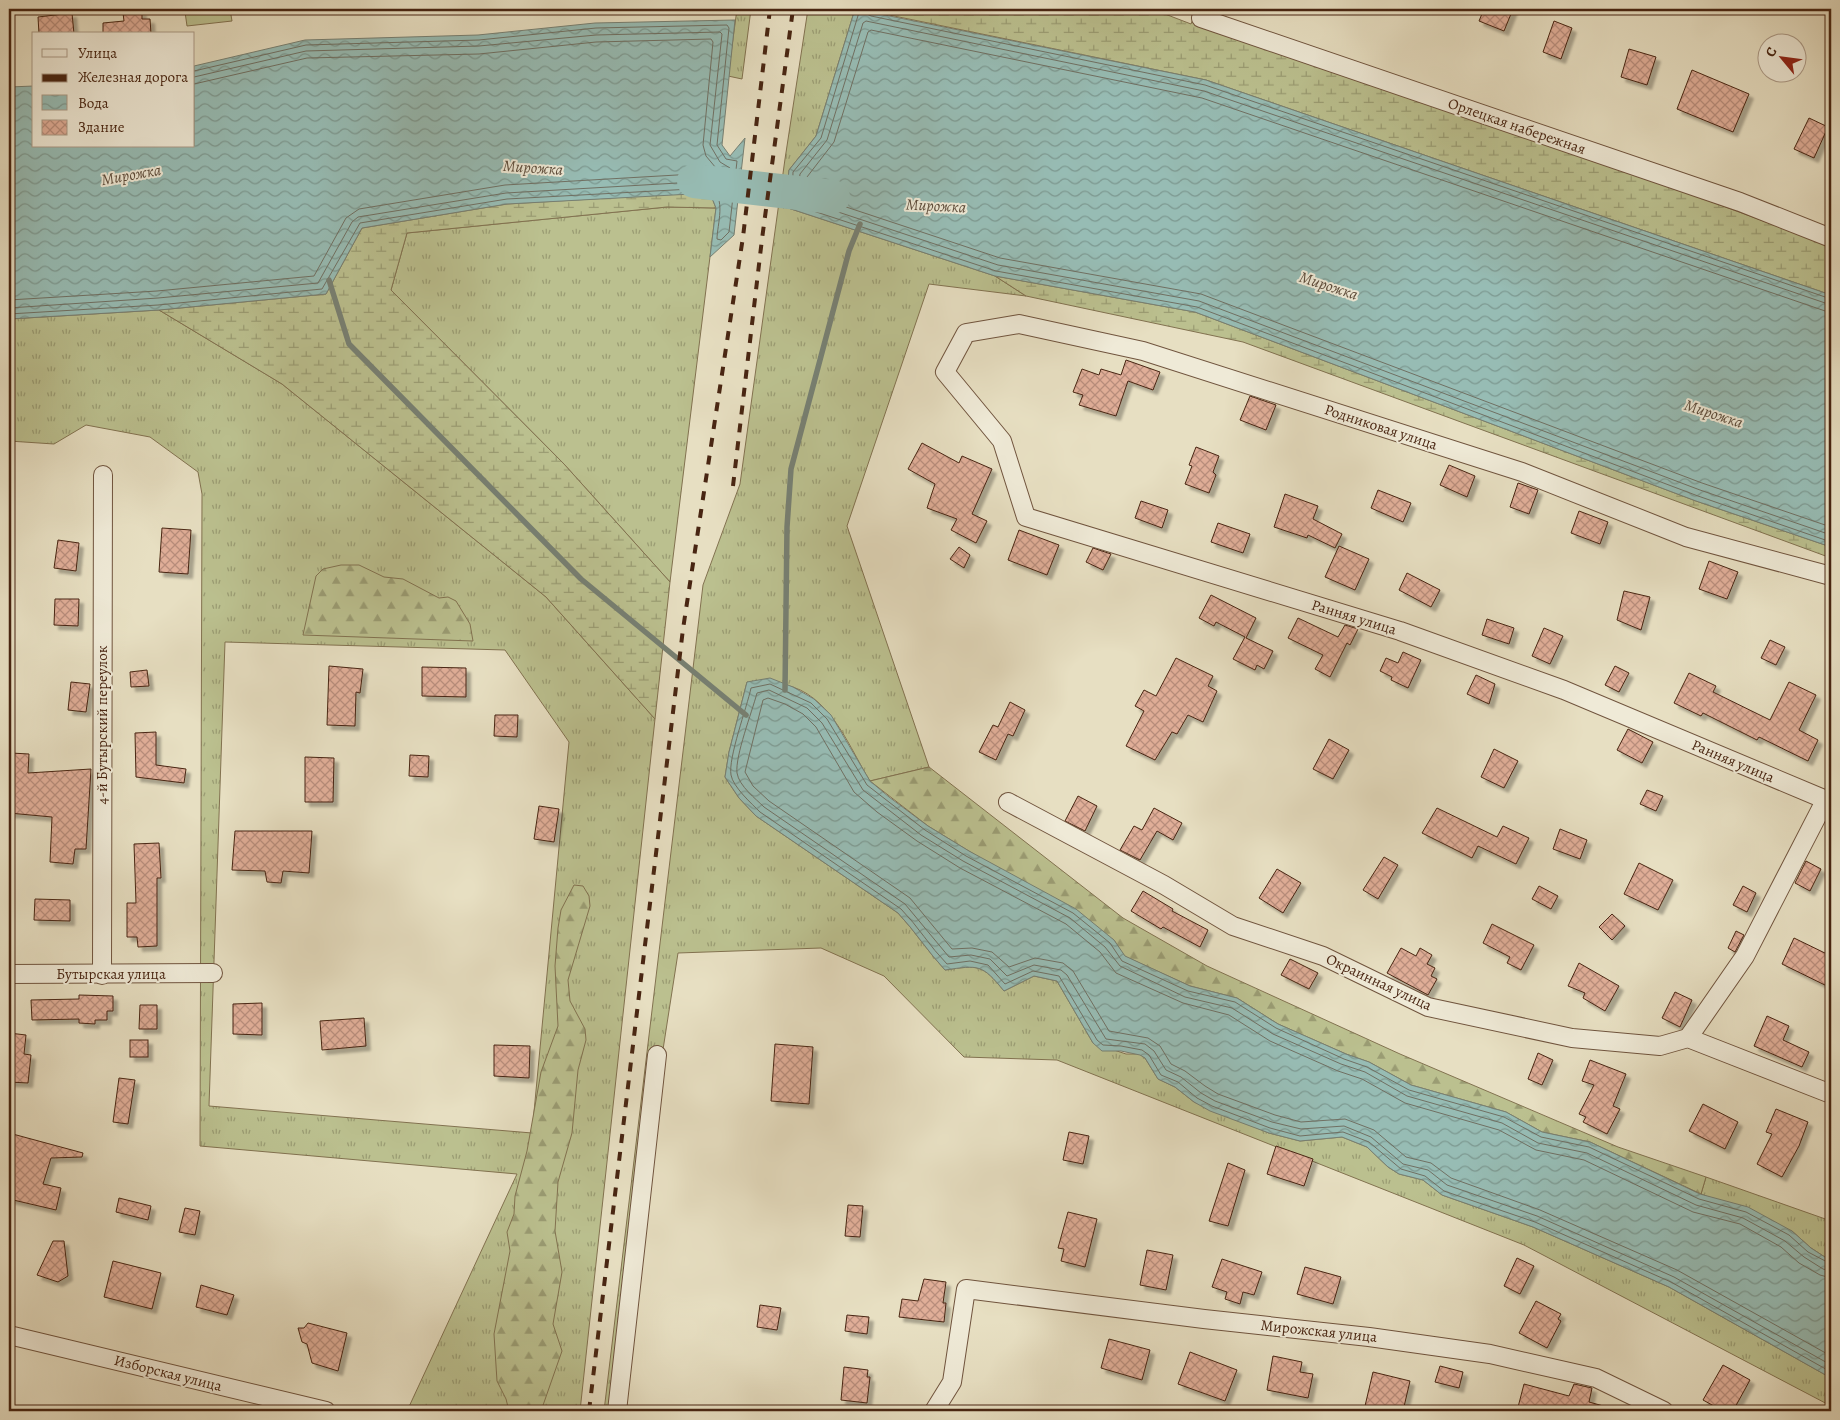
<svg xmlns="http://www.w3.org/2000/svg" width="1840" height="1420" font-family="Alegreya,serif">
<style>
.grass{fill:url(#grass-tufts);stroke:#827250;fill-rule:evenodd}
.forest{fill:url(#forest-firs);stroke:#827250}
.wetland{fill:url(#wetland-marsh);stroke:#827250}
.pitch{fill:#bbc08f;stroke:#827250}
.water{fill:url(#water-waves);stroke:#778073}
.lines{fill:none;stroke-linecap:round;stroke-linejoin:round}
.shore{stroke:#707063;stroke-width:1}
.stream{stroke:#778073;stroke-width:5.5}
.river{stroke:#97bcb4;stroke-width:34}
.building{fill:url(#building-cross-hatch);stroke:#482512;filter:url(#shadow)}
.street-casing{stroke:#70543e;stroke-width:20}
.street{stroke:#efead7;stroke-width:18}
.rail{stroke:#482512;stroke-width:4;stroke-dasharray:9 9;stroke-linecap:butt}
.labels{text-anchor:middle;stroke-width:4;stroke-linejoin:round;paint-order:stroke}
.street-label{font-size:15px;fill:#482512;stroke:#efead7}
.water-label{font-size:16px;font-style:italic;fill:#5c4b3a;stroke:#efead7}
</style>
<defs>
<pattern id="grass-tufts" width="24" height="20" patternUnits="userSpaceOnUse" patternTransform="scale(1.25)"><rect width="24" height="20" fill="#bbc08f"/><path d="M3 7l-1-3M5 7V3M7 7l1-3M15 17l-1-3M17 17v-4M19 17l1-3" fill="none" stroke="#9a9c73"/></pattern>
<pattern id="forest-firs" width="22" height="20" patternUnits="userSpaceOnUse" patternTransform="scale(1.25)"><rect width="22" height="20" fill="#bbc08f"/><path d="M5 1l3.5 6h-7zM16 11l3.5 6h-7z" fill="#9a9c73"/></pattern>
<pattern id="wetland-marsh" width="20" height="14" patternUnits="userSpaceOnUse" patternTransform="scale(1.25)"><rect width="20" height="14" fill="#bbc08f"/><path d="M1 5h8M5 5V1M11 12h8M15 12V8" fill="none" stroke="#9a9c73"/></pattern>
<pattern id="water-waves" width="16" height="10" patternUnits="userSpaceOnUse" patternTransform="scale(1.25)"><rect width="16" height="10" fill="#97bcb4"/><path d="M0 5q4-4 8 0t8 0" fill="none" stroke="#7d9991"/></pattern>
<pattern id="building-cross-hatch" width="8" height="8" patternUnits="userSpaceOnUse" patternTransform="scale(1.25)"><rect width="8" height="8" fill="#e0ae98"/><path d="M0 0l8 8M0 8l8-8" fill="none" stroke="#b88d7b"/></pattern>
<filter id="shadow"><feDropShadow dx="4.5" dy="4.5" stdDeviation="1" flood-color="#0004"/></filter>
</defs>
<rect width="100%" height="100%" fill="#e7dfc2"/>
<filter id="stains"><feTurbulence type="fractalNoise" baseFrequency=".004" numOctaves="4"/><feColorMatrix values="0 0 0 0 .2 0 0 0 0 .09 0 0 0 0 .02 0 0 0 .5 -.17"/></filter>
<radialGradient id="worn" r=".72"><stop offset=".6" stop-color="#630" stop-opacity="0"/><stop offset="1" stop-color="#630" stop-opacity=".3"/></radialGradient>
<!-- grass -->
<g class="grass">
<path d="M737 9H751L742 79 728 76Z"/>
<path d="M808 9H855L816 136 789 170 785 207 995 276 1026 296 929 284 847 526 929 767 870 781C850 749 833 701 793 687 780 683 761 684 747 682L729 752 725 777 739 798 756 816 898 913C915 931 928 952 945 970 979 965 982 964 1004 991L1034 976 1057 981 1093 1043 1126 1054H1140L1145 1058 1158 1079 1175 1087 1194 1102 1269 1133 1300 1141 1342 1137 1367 1147 1388 1167 1399 1174 1423 1180 1442 1195 1533 1227 1669 1287 1831 1378V1406L1524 1245 1057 1060 964 1057 884 976 821 948 678 953 662 1056 624 1411H604L703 585 740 484 785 159Z"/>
<path d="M667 207 716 208 670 582 564 464 391 290 407 233Z"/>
<path d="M159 310 282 384 546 597 655 719 580 1411H407L517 1174 200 1146 202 494 198 472 150 437 86 425 54 444 9 441V319ZM225 642 505 650 569 742 532 1133 209 1106Z"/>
<path d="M1706 1177 1831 1221V1261L1811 1248 1792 1231 1701 1194Z"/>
</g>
<!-- forest -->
<g class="forest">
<path d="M341 565H359L384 577 403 579 439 598 448 597 456 601 470 624 473 641 303 635 316 576 323 569Z"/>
<path d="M929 767 1123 918 1207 966 1400 1054 1618 1147 1706 1177 1701 1194 1590 1142 1542 1132 1506 1112 1411 1085 1369 1062 1346 1054 1278 1024 1237 998 1190 986 1124 956 1114 940 928 826 870 781Z"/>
<path d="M574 885 583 886 589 896 590 906 568 980 570 1001 585 1029 586 1040 578 1070 572 1133 558 1182 555 1231 562 1272 553 1324 562 1351 541 1411H509L506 1399 497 1381 494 1334 510 1251 507 1232 514 1214 515 1196 527 1151 541 1072 558 1026 555 966 558 928 561 910Z"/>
</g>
<!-- wetland -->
<g class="wetland">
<path d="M860 9H1152L1191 24 1196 11 1831 246V295L1206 80Z"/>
<path d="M695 193H710L716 208 667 207 407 233 391 290 564 464 670 582 655 719 546 597 282 384 159 310 326 294 362 228 507 204Z"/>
<path d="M995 276 1195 312 1696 501 1831 547V558L1243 342 1026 296Z"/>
</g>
<!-- pitch -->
<path class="pitch" d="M173 9H230L232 21 187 26 185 12 173 14Z"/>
<!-- water -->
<g class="water">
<path d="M855 9 1206 80 1831 295V547L1696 501 1195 312 995 276 785 207 789 170 816 136Z"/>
<path d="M735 20 722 145 730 156 745 138 734 235 710 257 716 208 710 193 507 204 362 228 326 294 159 310 9 319V87L34 86V146H194V66L305 40 478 35 595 23Z"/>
<path d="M770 678 793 687 814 699 831 715 870 781 889 797 928 826 969 851 1076 909 1114 940 1125 956 1190 986 1237 998 1278 1024 1346 1054 1369 1062 1411 1085 1506 1112 1542 1132 1590 1142 1700 1194 1748 1207 1792 1231 1811 1248 1831 1261V1378L1669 1287 1533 1227 1442 1195 1423 1180 1399 1174 1388 1167 1367 1147 1342 1137 1300 1141 1269 1133 1210 1111 1194 1102 1175 1087 1158 1079 1145 1058 1140 1055 1121 1051H1102L1093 1043 1057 981 1034 976 1004 991C982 964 979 965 945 970 928 952 915 931 898 913L756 816 739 798 725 777 729 752 747 682Z"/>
</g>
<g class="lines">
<!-- shore -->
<g class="shore">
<path d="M860 9 821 138 793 172 792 204 996 271 1197 307 1698 496 1831 542"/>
<path d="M866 9 867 14 871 16 1205 85 1831 299"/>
<path d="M9 300 157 291 314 276 346 218 359 209 505 185 694 174 719 176 721 174 706 156 703 145 713 42 711 39 596 42 479 54 307 58 194 84"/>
<path d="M1831 305 1204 91 866 21 863 23 827 140 800 174 797 197 799 199 998 265 1199 301 1700 490 1831 535"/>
<path d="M9 308 158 298 318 283 352 222 358 217 506 193 695 182C710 182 717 181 723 195L727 194 730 168 720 162 710 145 722 34 720 32 596 35 479 46 306 51 194 77"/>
<path d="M1831 313 1202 98 871 30 868 32 834 142 807 177V194L1000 258 1201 294 1702 483 1831 527"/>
<path d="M9 314 158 305 322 289 360 223 507 199 710 188C727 197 717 225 717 239L721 240 729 232 737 161 726 159 717 145 729 28 727 25 596 28 479 40 306 45 194 71"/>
<path d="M1831 1264 1808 1252 1789 1235 1746 1212 1699 1199 1589 1147 1541 1137 1504 1117 1409 1090 1367 1067 1344 1059 1276 1028 1235 1002 1188 991 1122 961 1110 943 1073 913 966 856 925 830 867 785 827 719 811 703 770 684 751 688C747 707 728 758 731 775 733 787 752 804 760 812L901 909C918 926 930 947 947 964L970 961 988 965 1005 984 1033 971 1059 976 1097 1040 1103 1045 1121 1046 1142 1050 1149 1055 1161 1075 1178 1082 1197 1098 1212 1106 1270 1128 1300 1136 1343 1132 1369 1142 1401 1169 1425 1176 1444 1191 1535 1222 1671 1282 1831 1372"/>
<path d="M1831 1271 1823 1269 1804 1257 1785 1241 1743 1218 1696 1205 1587 1153 1538 1143 1502 1123 1407 1096 1365 1072 1341 1064 1273 1034 1232 1008 1185 997 1120 966 1105 947 1070 918 963 861 921 835 863 790 822 723 807 708 769 690 757 693C752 712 735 756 737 773 739 786 756 799 764 807L905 904 949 957 971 955 990 959 1007 976 1034 965 1061 970 1067 975 1106 1039 1145 1044 1154 1051 1166 1070 1181 1077 1201 1093 1215 1101 1272 1122 1301 1129 1344 1126 1371 1137 1403 1164 1428 1170 1447 1185 1537 1216 1674 1277 1831 1365"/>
<path d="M1831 1278 1820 1275 1799 1263 1781 1247 1740 1224 1693 1212 1584 1160 1536 1150 1499 1130 1405 1103 1362 1079 1338 1071 1270 1041 1229 1015 1183 1003 1116 973 1100 952 1066 924 960 868 917 841 877 812 854 792 816 727 803 714 785 704 768 698 763 700 745 772 753 786 769 801 910 898 952 949 972 948 992 952 1009 967 1035 958 1063 963 1073 971 1109 1031 1148 1038 1160 1046 1171 1064 1185 1071 1205 1086 1218 1094 1275 1115 1301 1122 1345 1119 1374 1130 1406 1157 1431 1163 1451 1178 1540 1210 1677 1270 1831 1356"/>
</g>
<!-- stream -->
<g class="stream">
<path d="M329 280 349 344 581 579 746 715"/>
<path d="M785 690 787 527 791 469 849 251 860 224"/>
</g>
<!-- river -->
<path class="river" d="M694 181 833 197"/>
</g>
<!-- building -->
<g class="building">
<path d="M1484 9H1513L1504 31 1479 21Z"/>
<path d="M142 11V19H150L151 34H103V23L124 21 123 13Z"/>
<path d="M72 13 74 34H39L38 17Z"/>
<path d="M1554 21 1572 28 1561 59 1543 52Z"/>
<path d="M1629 49 1656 57 1647 85 1621 77Z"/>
<path d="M1692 70 1749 94 1733 132 1677 109Z"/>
<path d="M1809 118 1828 127 1814 158 1794 149Z"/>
<path d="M1126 360 1160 372 1153 390 1128 381 1116 416 1079 405 1083 395 1073 392 1082 369 1099 375 1101 369 1121 375Z"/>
<path d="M1250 396 1276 405 1266 430 1240 420Z"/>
<path d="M922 443 959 463 962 456 992 469 972 514 987 521 976 543 951 530 957 519 927 508 935 484 908 469Z"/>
<path d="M1196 447 1219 456 1213 472 1216 475 1209 493 1185 484 1192 466 1189 465Z"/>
<path d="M1449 465 1475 476 1467 497 1440 485Z"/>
<path d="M1518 483 1538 490 1529 514 1510 507Z"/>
<path d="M1378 490 1411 503 1403 522 1371 508Z"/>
<path d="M1285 494 1318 506 1313 519 1342 534 1335 548 1308 535 1307 538 1274 527Z"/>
<path d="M1141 501 1168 510 1162 528 1135 518Z"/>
<path d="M1579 511 1608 522 1600 544 1571 533Z"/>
<path d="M1218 523 1250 534 1243 553 1211 542Z"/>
<path d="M162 528 191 530 188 574 159 572Z"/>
<path d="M1019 530 1059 545 1047 575 1008 560Z"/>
<path d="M58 540 79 543 76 571 54 568Z"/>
<path d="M1339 546 1369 559 1355 590 1325 577Z"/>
<path d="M959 547 970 555 964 568 950 559Z"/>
<path d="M1093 548 1111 554 1103 570 1086 562Z"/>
<path d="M1709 561 1738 572 1727 599 1699 589Z"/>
<path d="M1407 573 1440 590 1431 607 1399 590Z"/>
<path d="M1624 591 1650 597 1641 630 1617 620Z"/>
<path d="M1211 595 1256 618 1246 638 1273 651 1264 669 1257 665 1255 670 1233 659 1245 637 1216 622 1214 626 1199 618Z"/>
<path d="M55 599H79L78 626 54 625Z"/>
<path d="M1298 618 1338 637 1345 625 1358 629 1350 645 1347 643 1330 677 1315 669 1323 655 1288 638Z"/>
<path d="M1487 619 1514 628 1509 644 1482 635Z"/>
<path d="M1544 628 1563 636 1550 664 1532 656Z"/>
<path d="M1770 640 1785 647 1776 665 1761 658Z"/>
<path d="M1403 652 1421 660 1408 688 1391 680 1392 677 1380 671 1386 658 1398 663Z"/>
<path d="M1176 658 1213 676 1208 686 1217 691 1203 722 1188 715 1177 734 1172 732 1155 760 1126 746 1144 711 1135 706 1144 690 1156 696Z"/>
<path d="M329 666 363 669 360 693 356 692 355 726 327 725Z"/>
<path d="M1615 666 1629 673 1619 692 1605 685Z"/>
<path d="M422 667 466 668V697L422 696Z"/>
<path d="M147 670 149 686 131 687 130 672Z"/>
<path d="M1689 673 1716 686 1713 692 1770 720 1789 682 1816 695 1799 730 1818 740 1808 761 1759 737 1757 740 1703 713 1701 716 1674 703Z"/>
<path d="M1476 675 1495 684 1489 704 1467 694Z"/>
<path d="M71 682 90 684 86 712 68 710Z"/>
<path d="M1010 702 1025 710 1013 736 1008 734 996 760 979 752 993 725 998 727Z"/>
<path d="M495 715H518L517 737 494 736Z"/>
<path d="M1628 729 1653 742 1642 763 1617 750Z"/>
<path d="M156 732V765L186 769 184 783 136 777 135 733Z"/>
<path d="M1329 739 1349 750 1333 779 1313 769Z"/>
<path d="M1494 749 1518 761 1504 788 1481 777Z"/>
<path d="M11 753 29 754 28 773 91 769 86 849H75L73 864 50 862 52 817 9 813Z"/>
<path d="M410 755 429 756 428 777 409 776Z"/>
<path d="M305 757 334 758 333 802H305Z"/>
<path d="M1647 790 1663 796 1656 811 1640 804Z"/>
<path d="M1078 796 1097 806 1085 831 1065 821Z"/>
<path d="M539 806 559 809 554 842 534 839Z"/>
<path d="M1154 808 1182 823 1173 840 1157 831 1140 860 1120 850 1134 826 1142 830Z"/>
<path d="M1437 808 1497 837 1503 826 1529 838 1516 864 1478 846 1472 858 1422 833Z"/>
<path d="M1560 829 1587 840 1580 859 1553 849Z"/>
<path d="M235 831H312L309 873 283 871 281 883 267 882 265 871 232 870Z"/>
<path d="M159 843 161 878H157V946L138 947 137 937H127V903H136L134 844Z"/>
<path d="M1384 857 1398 865 1378 899 1363 890Z"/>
<path d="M1806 861 1821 869 1810 891 1795 883Z"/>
<path d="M1639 863 1673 880 1658 910 1624 894Z"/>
<path d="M1277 869 1301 883 1283 913 1259 898Z"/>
<path d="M1539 886 1558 896 1551 909 1532 899Z"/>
<path d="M1743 886 1756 893 1747 912 1733 905Z"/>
<path d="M1143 891 1173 909 1172 911 1208 930 1200 947 1163 927 1161 929 1131 911Z"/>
<path d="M35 899 70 900V921L34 920Z"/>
<path d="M1612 914 1625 926 1612 940 1599 927Z"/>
<path d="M1492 924 1534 945 1521 970 1507 963 1510 957 1483 943Z"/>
<path d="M1736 931 1744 935 1735 952 1728 948Z"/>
<path d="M1794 938 1831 956V988L1782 964Z"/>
<path d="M1401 948 1416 956 1420 948 1432 955 1427 964 1435 968 1431 976 1437 979 1428 995 1387 973Z"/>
<path d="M1290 959 1318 973 1309 989 1281 975Z"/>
<path d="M1579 963 1619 986 1605 1011 1583 998 1585 993 1568 986Z"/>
<path d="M1675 992 1692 1000 1680 1027 1662 1018Z"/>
<path d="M79 995 113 996V1011H107V1020H95V1024L79 1023V1019L32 1020 31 1000 79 999Z"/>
<path d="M262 1003V1035L233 1034V1004Z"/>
<path d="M140 1005H157V1029H139Z"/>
<path d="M1767 1016 1789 1026 1783 1040 1809 1052 1802 1067 1754 1046Z"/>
<path d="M364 1018 366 1046 322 1050 320 1021Z"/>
<path d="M9 1033 26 1035 24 1054 31 1055 28 1083 9 1082Z"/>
<rect x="130" y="1040" width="18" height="17"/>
<path d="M775 1044 813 1047 809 1104 771 1101Z"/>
<path d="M494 1045 530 1046 529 1078 494 1076Z"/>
<path d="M1538 1053 1553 1060 1542 1085 1528 1079Z"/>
<path d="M1590 1060 1626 1074 1613 1106 1620 1109 1607 1134 1583 1122 1586 1117 1579 1114 1594 1085 1582 1081Z"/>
<path d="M119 1078 135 1080 128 1124 113 1122Z"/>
<path d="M1703 1104 1738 1122 1725 1149 1689 1131Z"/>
<path d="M1776 1109 1808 1122 1799 1146 1782 1177 1757 1164 1772 1134 1766 1132Z"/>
<path d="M1069 1132 1089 1136 1083 1164 1063 1160Z"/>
<path d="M9 1133 83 1153 82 1157 51 1158 43 1184 61 1188 56 1210 9 1199Z"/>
<path d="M1276 1146 1313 1159 1304 1186 1267 1174Z"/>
<path d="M1228 1163 1245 1170 1228 1226 1209 1221Z"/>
<path d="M119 1198 151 1206 148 1220 116 1212Z"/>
<path d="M848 1205 863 1206 860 1237 845 1236Z"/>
<path d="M185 1208 200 1211 195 1235 179 1232Z"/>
<path d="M1068 1212 1097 1219 1085 1267 1061 1261 1064 1249 1058 1248Z"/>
<path d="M53 1241H64L68 1276 58 1282 37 1275Z"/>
<path d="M1147 1250 1173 1255 1166 1290 1140 1285Z"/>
<path d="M1517 1258 1534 1266 1520 1294 1504 1286Z"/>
<path d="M1222 1259 1262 1272 1254 1295 1243 1292 1240 1304 1225 1299 1227 1292 1212 1287Z"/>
<path d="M113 1261 161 1273 152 1309 104 1297Z"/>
<path d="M1305 1267 1341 1277 1333 1304 1297 1294Z"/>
<path d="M924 1279 946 1282 943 1303H946L944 1322 899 1317 902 1299 918 1301Z"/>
<path d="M201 1285 234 1295 227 1315 196 1307Z"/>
<path d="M1536 1301 1561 1314 1558 1319 1561 1321 1547 1348 1519 1333Z"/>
<path d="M760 1305 781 1308 777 1330 757 1327Z"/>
<path d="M847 1315 869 1317 867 1334 845 1331Z"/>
<path d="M308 1323 347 1333 338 1371 312 1363 307 1344 302 1342 298 1328H304Z"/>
<path d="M1109 1339 1150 1350 1142 1380 1101 1368Z"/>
<path d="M1190 1352 1237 1370 1225 1401 1178 1384Z"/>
<path d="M1273 1356 1302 1362 1300 1372 1313 1374 1308 1398 1267 1390Z"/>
<path d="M1723 1365 1750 1380 1733 1411H1723L1703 1400Z"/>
<path d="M1440 1366 1463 1372 1459 1388 1435 1382Z"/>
<path d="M844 1367 868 1370 867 1377H870L867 1403 841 1400Z"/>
<path d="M1373 1372 1410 1381 1403 1411H1387L1365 1406Z"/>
<path d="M1524 1384 1569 1396 1574 1384 1592 1388 1589 1402 1607 1407 1606 1411H1517Z"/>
</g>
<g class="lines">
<defs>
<g id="street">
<path d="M1201 18 1740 202 1831 238"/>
<path d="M1831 576 1686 537 1522 472 1143 351 1019 324 966 333 945 372 1002 441 1026 517 1400 631 1564 690 1831 802"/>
<path d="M1008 802 1164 885 1233 926 1323 956 1428 1007 1572 1038 1660 1046 1688 1038 1831 1094"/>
<path d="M9 974 213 973"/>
<path d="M102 975 103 475"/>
<path d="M1688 1038 1745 956 1826 799"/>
<path d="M9 1335 326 1411"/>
<path d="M617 1411 657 1055"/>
<path d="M934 1411 952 1382 966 1289 1204 1319 1369 1337 1490 1354 1596 1378 1664 1411"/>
</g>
</defs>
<!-- street casing -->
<use href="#street" class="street-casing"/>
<!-- street -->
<use href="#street" class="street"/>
<!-- rail -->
<g class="rail">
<path d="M733 486 762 239 793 9"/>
<path d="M589 1411 683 629 743 237 770 9"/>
</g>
</g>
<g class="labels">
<!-- street labels -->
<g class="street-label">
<text transform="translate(1517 126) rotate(19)" y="5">Орлецкая набережная</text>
<text transform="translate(1381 427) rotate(18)" y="5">Родниковая улица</text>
<text transform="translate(1354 617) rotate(17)" y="5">Ранняя улица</text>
<text transform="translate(102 725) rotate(-90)" y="5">4-й Бутырский переулок</text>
<text transform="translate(1733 761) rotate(23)" y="5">Ранняя улица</text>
<text x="111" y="979">Бутырская улица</text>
<text transform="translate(1379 982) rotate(25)" y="5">Окраинная улица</text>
<text transform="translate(1319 1331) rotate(6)" y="5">Мирожская улица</text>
<text transform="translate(168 1373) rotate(14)" y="5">Изборская улица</text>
</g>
<!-- water labels -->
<g class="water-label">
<text transform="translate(533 167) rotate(4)" y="6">Мирожка</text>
<text transform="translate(131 174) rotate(-10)" y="6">Мирожка</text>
<text transform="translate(936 205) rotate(3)" y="6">Мирожка</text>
<text transform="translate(1329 285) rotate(18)" y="6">Мирожка</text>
<text transform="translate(1714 413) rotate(18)" y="6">Мирожка</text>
</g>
</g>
<!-- margin -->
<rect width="1840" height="1420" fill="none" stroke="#e7dfc2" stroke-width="30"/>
<rect x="10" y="10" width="1820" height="1400" fill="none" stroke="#482512" stroke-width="2.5"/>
<rect x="15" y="15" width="1810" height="1390" fill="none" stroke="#482512"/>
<!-- legend -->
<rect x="32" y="32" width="162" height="115" fill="#efead7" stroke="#ac9b88"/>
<rect x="42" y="49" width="25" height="8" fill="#efead7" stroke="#ac9b88"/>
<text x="78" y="58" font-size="15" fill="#482512">Улица</text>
<rect x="42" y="74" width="25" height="8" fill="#482512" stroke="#ac9b88"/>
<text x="78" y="82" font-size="15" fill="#482512">Железная дорога</text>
<rect x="42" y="95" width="25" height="15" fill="url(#water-waves)" stroke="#ac9b88"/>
<text x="78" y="108" font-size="15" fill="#482512">Вода</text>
<rect x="42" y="120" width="25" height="15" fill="url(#building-cross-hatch)" stroke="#ac9b88"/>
<text x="78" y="132" font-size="15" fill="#482512">Здание</text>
<!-- north arrow -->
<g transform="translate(1782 58) rotate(299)"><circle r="24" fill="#efead7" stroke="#ac9b88"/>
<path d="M0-4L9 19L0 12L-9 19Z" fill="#8f2418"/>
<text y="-8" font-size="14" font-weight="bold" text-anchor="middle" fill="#482512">С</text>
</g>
<rect width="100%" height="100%" filter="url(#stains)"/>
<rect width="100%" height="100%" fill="url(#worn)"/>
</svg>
